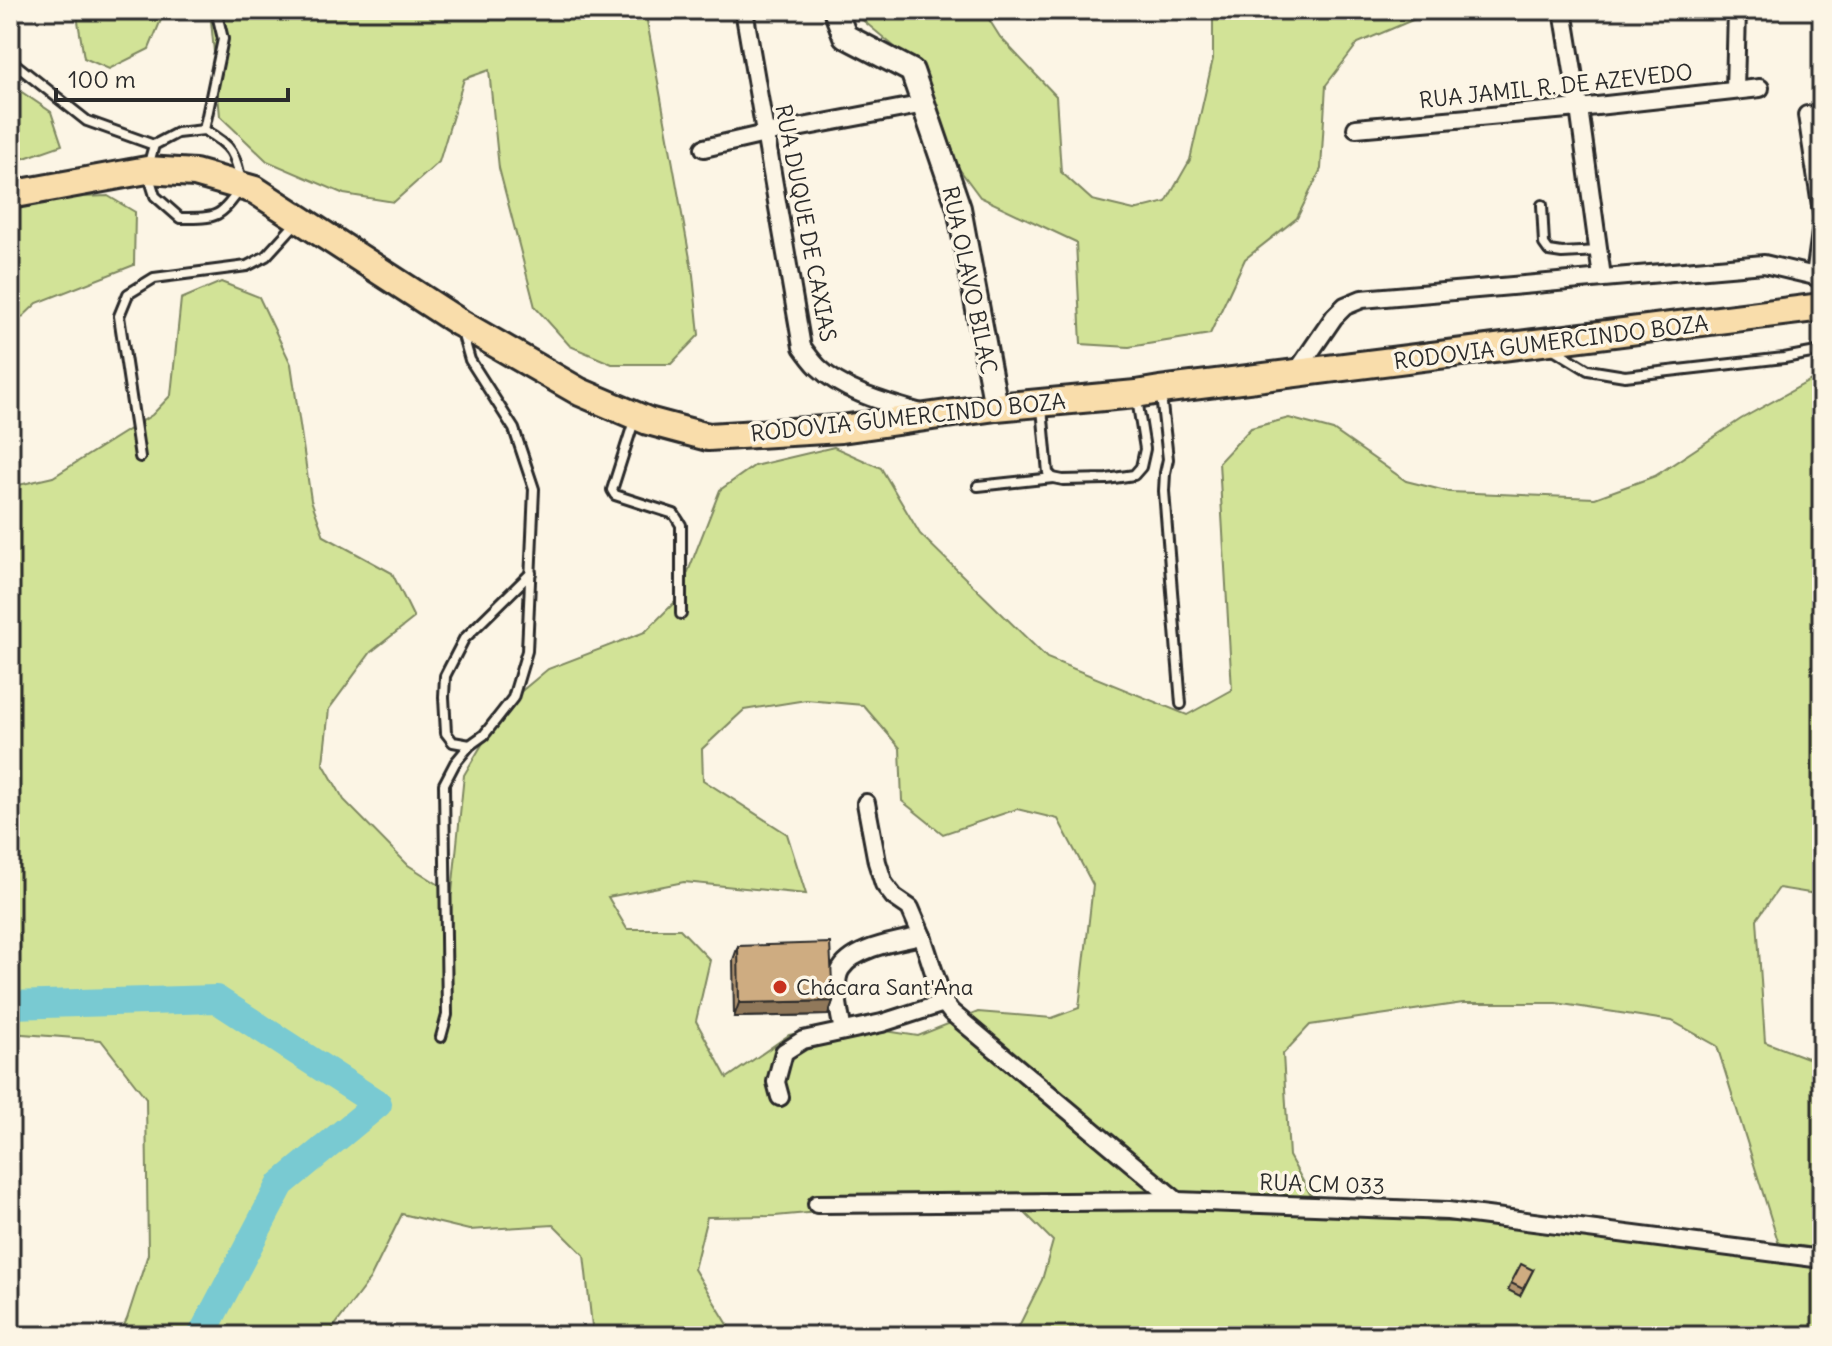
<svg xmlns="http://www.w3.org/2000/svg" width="1832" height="1346" font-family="Delius,sans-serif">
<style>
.green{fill:#d2e397;stroke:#7e8761;stroke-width:2;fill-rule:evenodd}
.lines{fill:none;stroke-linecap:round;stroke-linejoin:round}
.river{stroke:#79cad2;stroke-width:28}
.lane-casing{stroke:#2b2b2b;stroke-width:14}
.street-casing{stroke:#2b2b2b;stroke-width:22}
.secondary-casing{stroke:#2b2b2b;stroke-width:28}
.primary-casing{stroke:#2b2b2b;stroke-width:32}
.lane{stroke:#fcf5e5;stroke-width:8}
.street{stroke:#fcf5e5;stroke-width:16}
.secondary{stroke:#fcf5e5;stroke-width:22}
.primary{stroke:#f9ddab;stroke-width:26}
.wall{fill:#b1946f;stroke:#2b2b2b;stroke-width:2}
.shaded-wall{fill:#90785a;stroke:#2b2b2b;stroke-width:2}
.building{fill:#ceac81;stroke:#2b2b2b;stroke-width:2}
.poi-dot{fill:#c8321e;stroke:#fcf5e5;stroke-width:3}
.labels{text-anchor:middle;stroke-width:7;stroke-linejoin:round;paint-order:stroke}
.street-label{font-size:22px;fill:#2b2b2b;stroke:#fcf5e5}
.poi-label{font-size:22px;fill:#2b2b2b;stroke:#fcf5e5;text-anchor:start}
</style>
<rect width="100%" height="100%" fill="#fcf5e5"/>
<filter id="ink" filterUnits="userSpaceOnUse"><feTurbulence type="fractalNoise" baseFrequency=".0125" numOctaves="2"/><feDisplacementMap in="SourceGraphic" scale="16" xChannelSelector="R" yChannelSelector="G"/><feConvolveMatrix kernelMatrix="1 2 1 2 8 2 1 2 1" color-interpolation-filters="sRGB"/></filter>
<g filter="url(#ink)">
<!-- green -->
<g class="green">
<path d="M78 10H165L149 49 109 69 84 58 77 15Z"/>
<path d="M210 10H645L693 275 699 335 671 364H612L570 346 535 307 499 168 489 70 464 79 439 162 394 202 344 194 267 161 220 116Z"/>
<path d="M853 10H983L1000 37 1056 96 1061 172 1092 200 1134 210 1166 202 1190 160 1213 59V10H1436L1358 43 1326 85 1321 169 1297 218 1245 259 1210 334 1129 347 1081 344 1076 242 980 197 957 166 920 68 854 13Z"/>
<path d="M10 84 51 112 62 145 10 163Z"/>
<path d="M108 196 135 212 134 265 37 303 10 329V206L57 198Z"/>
<path d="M221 282 259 297 291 364 311 500 324 536 392 573 414 618 371 652 329 709 323 763 344 800 408 865 452 893 464 775 506 704 548 669 645 632 677 600 720 490 754 466 834 447 881 468 920 534 1047 658 1187 715 1232 690 1219 462 1251 428 1289 418 1333 430 1406 481 1450 492 1595 498 1655 476 1741 419 1822 374V895L1779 888 1757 919 1765 1042 1807 1058 1822 1046V1336H1014L1042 1280 1053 1241 1020 1208H863L775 1216 707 1217 694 1269 735 1336H594L592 1326 584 1255 554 1225 469 1230 402 1214 370 1279 327 1336H119L127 1319 148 1254 146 1098 101 1040 10 1033V487L53 477 152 415 171 395 181 299ZM806 700 863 705 900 748 902 801 943 834 1017 809 1058 819 1093 885 1079 1008 1052 1018 978 1012 918 1036 841 1024 789 1035 727 1078 696 1021 710 960 680 929H627L608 897 684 882 806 894 787 834 703 780 702 749 744 710ZM1463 1003H1556L1672 1021 1717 1046 1782 1254 1570 1222H1437L1314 1201 1289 1156 1283 1054 1310 1025Z"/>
</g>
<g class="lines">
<!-- river -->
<path class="river" d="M10 1005 216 999 378 1104 281 1184 201 1336"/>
<defs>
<g id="lane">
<path d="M10 60 87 121 154 145"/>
<path d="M204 130C234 146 235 154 242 187 219 218 219 218 180 218L155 196 147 170 154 145 177 133Z"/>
<path d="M204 130 223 39 216 10"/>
<path d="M1542 205 1544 244 1549 251 1562 253 1599 251"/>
<path d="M1552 348 1588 370 1625 376 1784 358 1822 351"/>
<path d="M1161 395 1168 459 1165 473 1164 491 1181 704"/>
<path d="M1042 408 1048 473 1053 478 1063 480 1107 479 1134 475 1141 467 1145 449 1137 399"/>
<path d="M634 421 612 490 615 495 674 514 681 525V614"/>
<path d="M140 457 119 316 128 294 154 278 247 266 266 256 297 222"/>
<path d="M978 486 1053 478"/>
<path d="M470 745 453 742 446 733 444 697 445 676 464 639 531 573"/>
<path d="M441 1037 447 1015 444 784 455 763 470 745 484 735 513 698 527 651 534 489 514 429 470 360 462 332"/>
</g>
<g id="street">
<path d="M744 10 802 347C807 354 812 361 818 367 843 392 887 403 921 413"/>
<path d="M1563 10 1579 108 1602 277"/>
<path d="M1735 90 1737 10"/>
<path d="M1807 115 1822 212"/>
<path d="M1356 128 1579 108 1760 88"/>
<path d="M704 148 765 134 925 104"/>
<path d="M1815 276 1822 225"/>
<path d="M1295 374 1334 317 1345 306 1362 299 1764 264 1815 276 1822 282"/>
<path d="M866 803 877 862 884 884 894 897 910 908 922 936 944 1003"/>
<path d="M843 1031C840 1016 832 983 841 969 855 947 899 941 922 936"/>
<path d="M780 1097 776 1082 784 1052 803 1040 882 1023 944 1003 951 1012 1177 1201"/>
<path d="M817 1204 1177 1201 1448 1211 1822 1259"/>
</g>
<path id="secondary" d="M835 10 845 36 912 71 959 208 996 407"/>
<path id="primary" d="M10 195 147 170 195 173 255 190 460 323 580 392 648 421 708 437 841 429 996 407 1136 394 1160 390 1822 307"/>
</defs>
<!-- lane casing -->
<use href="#lane" class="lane-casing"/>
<!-- street casing -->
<use href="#street" class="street-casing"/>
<!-- secondary casing -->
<use href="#secondary" class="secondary-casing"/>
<!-- primary casing -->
<use href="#primary" class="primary-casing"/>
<!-- lane -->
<use href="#lane" class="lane"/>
<!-- street -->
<use href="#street" class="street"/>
<!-- secondary -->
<use href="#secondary" class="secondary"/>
<!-- primary -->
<use href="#primary" class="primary"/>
</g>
<!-- wall -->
<g class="wall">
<path d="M738 946 833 1001 828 1015 734 1017 733 960Z"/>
<path d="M1533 1270 1520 1296 1508 1290 1511 1283Z"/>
</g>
<!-- shaded-wall -->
<path class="shaded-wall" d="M833 1001 828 1015 734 1017 739 1003Z"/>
<!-- building -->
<g class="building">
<path d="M830 943 833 1001 739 1003 738 946Z"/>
<path d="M1521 1264 1533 1270 1523 1289 1511 1283Z"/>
</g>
</g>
<!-- markers -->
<circle class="poi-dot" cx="780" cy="987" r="8"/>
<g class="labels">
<!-- street labels -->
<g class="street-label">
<text transform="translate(1556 86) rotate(-6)" y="8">RUA JAMIL R. DE AZEVEDO</text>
<text transform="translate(806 223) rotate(79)" y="8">RUA DUQUE DE CAXIAS</text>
<text transform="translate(970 280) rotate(78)" y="8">RUA OLAVO BILAC</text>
<text transform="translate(1551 342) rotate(-7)" y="8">RODOVIA GUMERCINDO BOZA</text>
<text transform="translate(908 417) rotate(-6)" y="8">RODOVIA GUMERCINDO BOZA</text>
<text transform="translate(1322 1184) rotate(2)" y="8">RUA CM 033</text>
</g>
<!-- poi labels -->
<g class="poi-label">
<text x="796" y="995">Chácara Sant'Ana</text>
</g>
</g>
<!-- margin -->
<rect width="1832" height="1346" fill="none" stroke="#fcf5e5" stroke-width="40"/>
<rect x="20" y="20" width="1792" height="1306" fill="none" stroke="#2b2b2b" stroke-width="3" filter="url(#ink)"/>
<!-- scale -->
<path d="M56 88v12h232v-12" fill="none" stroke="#2b2b2b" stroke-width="4"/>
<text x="68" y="88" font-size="24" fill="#2b2b2b" stroke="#fcf5e5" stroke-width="6" paint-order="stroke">100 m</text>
</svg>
